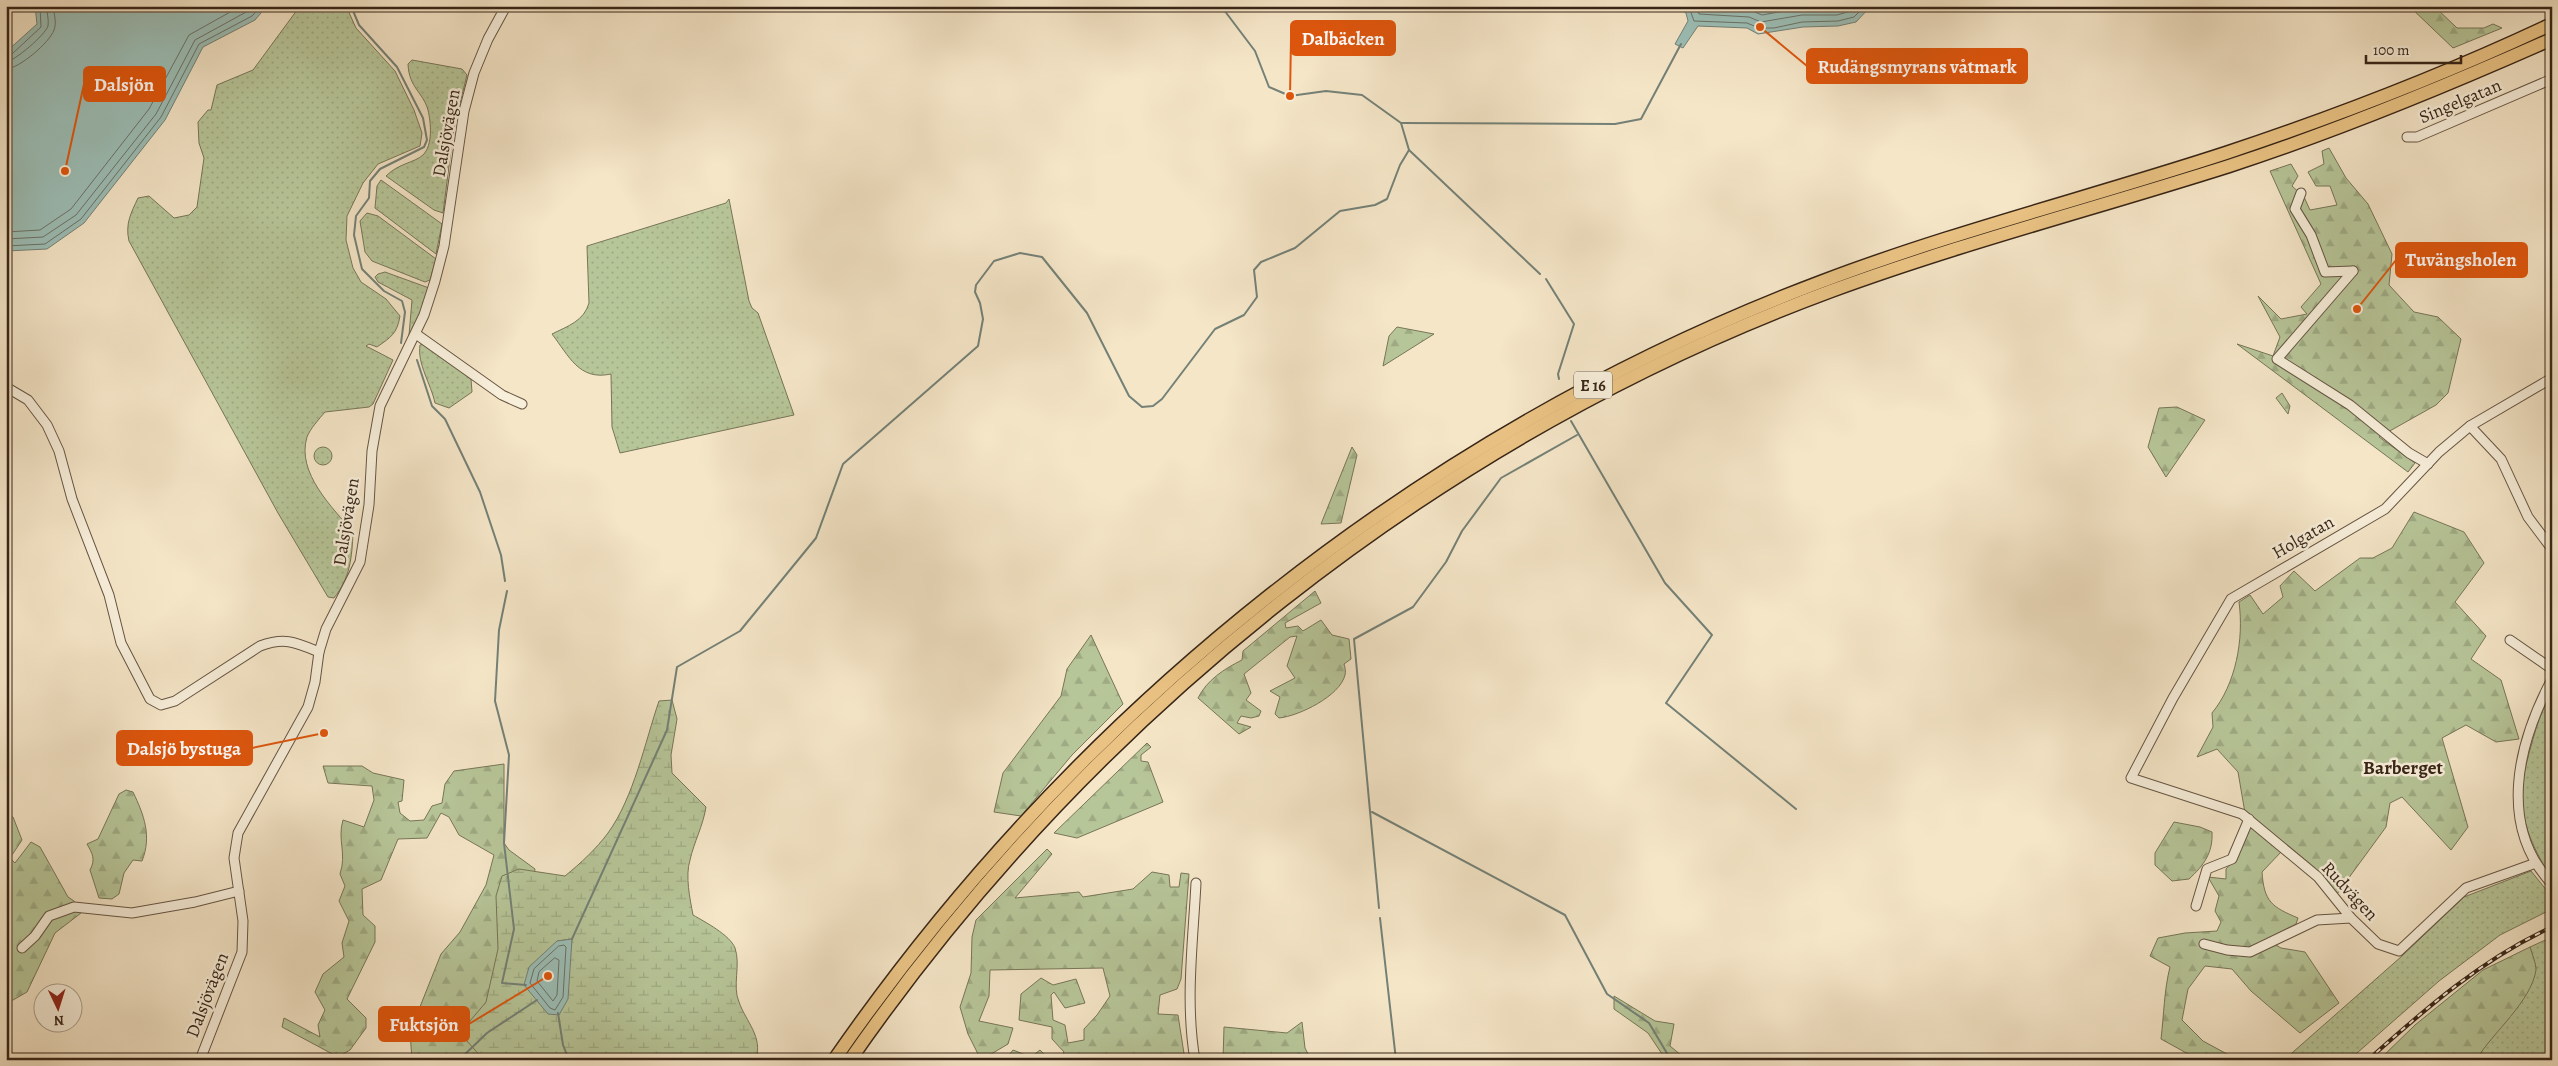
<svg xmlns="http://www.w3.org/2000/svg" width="2558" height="1066" font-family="Alegreya,serif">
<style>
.grass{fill:url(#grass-dots);stroke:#777658}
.forest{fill:url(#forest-firs);stroke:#777658}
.wetland{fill:url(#wetland-marsh);stroke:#777658;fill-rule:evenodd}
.water{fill:#9cbfb7;stroke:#748177}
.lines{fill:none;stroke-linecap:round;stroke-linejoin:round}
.shore{stroke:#6a7267;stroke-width:1}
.stream{stroke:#748177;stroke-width:2}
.minor-casing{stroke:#665543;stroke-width:11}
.highway-casing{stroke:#372517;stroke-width:15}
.minor{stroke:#f8efdb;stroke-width:9}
.highway{stroke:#eac384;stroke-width:12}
.rail-casing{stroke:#372517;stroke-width:4}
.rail{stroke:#f8efdb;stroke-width:2;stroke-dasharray:5.5;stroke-linecap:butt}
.labels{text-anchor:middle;stroke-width:5;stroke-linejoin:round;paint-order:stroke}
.shield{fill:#f8efdb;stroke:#716252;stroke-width:1}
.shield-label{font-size:16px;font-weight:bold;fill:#372517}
.street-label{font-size:18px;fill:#372517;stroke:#f8efdb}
.neighbourhood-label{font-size:19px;font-weight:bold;fill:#372517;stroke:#f8efdb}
.leader{fill:none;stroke:#df560d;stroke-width:2}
.callout-dot{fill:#df560d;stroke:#f8efdb;stroke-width:2}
.callout{fill:#df560d;stroke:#df560d;stroke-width:2}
.callout-label{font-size:19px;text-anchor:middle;font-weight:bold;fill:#fff}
</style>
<defs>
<pattern id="grass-dots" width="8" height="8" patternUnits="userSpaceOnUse" patternTransform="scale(1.25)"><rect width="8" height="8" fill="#b7c699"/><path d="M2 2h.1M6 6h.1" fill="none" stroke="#9eaa83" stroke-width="1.8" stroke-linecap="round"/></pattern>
<pattern id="forest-firs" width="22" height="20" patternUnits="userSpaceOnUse" patternTransform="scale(1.25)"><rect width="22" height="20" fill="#b7c699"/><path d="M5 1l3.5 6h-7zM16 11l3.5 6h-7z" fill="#9eaa83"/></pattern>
<pattern id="wetland-marsh" width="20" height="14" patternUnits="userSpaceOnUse" patternTransform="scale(1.25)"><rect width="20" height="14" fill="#b7c699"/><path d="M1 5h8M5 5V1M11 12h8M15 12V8" fill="none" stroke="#9eaa83"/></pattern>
</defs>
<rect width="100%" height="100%" fill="#f5e6c8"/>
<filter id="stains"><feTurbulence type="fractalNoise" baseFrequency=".004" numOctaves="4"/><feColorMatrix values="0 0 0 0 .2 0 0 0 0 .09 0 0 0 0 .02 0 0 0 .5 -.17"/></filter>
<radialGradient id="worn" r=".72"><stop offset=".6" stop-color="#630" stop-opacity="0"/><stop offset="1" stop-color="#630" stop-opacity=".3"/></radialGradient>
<!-- grass -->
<g class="grass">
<path d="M300 6H346L356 28 395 71 414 110 422 133 420 146 378 164 363 183 347 216 346 240 353 268 361 282 386 299 400 316C397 334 391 337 377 347L369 344 366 346 393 360 373 404 369 407 325 412C319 419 310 429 307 437 296 473 333 508 353 532 352 558 350 578 334 598L328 597 278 513 129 241C125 224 131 213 138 198L149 196 174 218 189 215 197 207 204 158 199 143 198 122 208 110H211L217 85 253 70Z"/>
<path d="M412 60 462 69 467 75 454 127 443 213 434 210 386 176C399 163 414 163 423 155 433 145 431 123 428 110 423 92 409 88 408 64Z"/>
<path d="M381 180 442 224 436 254 375 208 377 186Z"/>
<path d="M729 199 749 301 752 308 758 313 794 415 620 453 612 427 611 374C579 381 569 356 552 334 568 326 584 321 589 303L587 246 726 203Z"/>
<path d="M367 213 378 216 436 259 430 280 425 282 372 261 365 252 360 221Z"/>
<path d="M385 272 429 288 421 315 411 337 409 335 412 300 378 282 375 277 378 274Z"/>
<path d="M425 344 471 379 472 392 449 408 435 403C431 384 417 364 420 345Z"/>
<circle cx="323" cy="456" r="9"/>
<path d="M2552 692V878C2535 853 2521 823 2521 792 2520 785 2524 776 2525 769 2532 742 2538 716 2552 692Z"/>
<path d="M2531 871 2552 897V909L2500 935 2439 981 2349 1060H2284L2402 956 2464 897Z"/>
<path d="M2552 937V1060H2476L2536 968 2530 947Z"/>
</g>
<!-- forest -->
<g class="forest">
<path d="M2409 6H2434L2457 28H2484L2493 24 2502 28 2453 48Z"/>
<path d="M2329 148 2346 178 2368 204 2392 254 2389 285 2414 312 2438 317 2461 339 2448 393 2436 405 2379 437 2415 463 2408 472 2237 344 2273 356 2280 337 2258 296 2281 319 2307 314 2301 307 2321 284 2270 171 2291 164 2298 176 2292 186 2304 197 2310 210 2337 205 2330 186H2316L2308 172 2324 164 2322 151Z"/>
<path d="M1397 327 1434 334 1383 366 1389 336Z"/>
<path d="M2282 393 2290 406 2288 414 2276 398Z"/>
<path d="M2177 407 2205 420 2166 477 2148 447 2159 408Z"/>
<path d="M1352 447 1357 455 1341 523 1321 524Z"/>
<path d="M2414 512 2464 532 2484 563 2455 602 2486 636 2471 659 2501 680 2519 739 2496 742 2466 725 2442 738 2468 827 2451 850 2402 797 2390 803 2386 827 2337 894 2245 813 2238 772 2217 749 2197 757 2213 727 2212 713C2236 684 2244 639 2239 602L2250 595 2263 614 2283 597 2280 586 2294 571 2315 591 2360 558H2373L2392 548Z"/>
<path d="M1315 591 1321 603 1285 623 1286 628 1298 626 1303 631 1321 620 1332 635 1349 639 1351 659 1344 664C1345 667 1346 672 1345 675 1340 696 1299 716 1279 718L1275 714 1280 697 1270 691 1295 678 1287 666 1297 636 1290 637 1244 674 1251 693 1246 700 1261 711 1259 716 1251 718 1241 716 1237 723 1251 727 1239 734 1198 698C1207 680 1224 669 1242 660L1243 651Z"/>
<path d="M1091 635 1123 704 1072 755 1021 816 994 812 1003 773 1061 696 1067 669Z"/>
<path d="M1147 743 1151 747 1141 755V761L1148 762 1163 802 1077 838 1054 833Z"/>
<path d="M504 764V843L509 850 535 869 532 895V1060H412L410 1032 441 954 460 932 486 885 494 855 459 835 449 817 441 813 427 838 398 839 381 880 362 889 363 915 375 926V942L347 999 366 1018V1028L350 1050 338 1057 282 1027 284 1018 320 1037 318 1025 325 1010 315 992 323 974 344 957 342 943 349 921 339 901 345 886 340 874C347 853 337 840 343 820L364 827 374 800 372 786 328 783 323 766H362L373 773 404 780 402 801 398 802 400 813 410 821 424 820 432 806 442 803 445 784 454 771Z"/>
<path d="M126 790 133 792C144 815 152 836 142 861L133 860 124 873 119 894 112 899 99 898 90 870C96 859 92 853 87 844L98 839 119 794Z"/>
<path d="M6 812 13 817 22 840 10 858 15 863 31 842 40 847 68 897 74 901 81 913 55 933 27 992 6 1004Z"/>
<path d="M2174 822 2200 827 2212 832C2213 853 2204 865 2189 879L2172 881 2155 865V853Z"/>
<path d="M2250 824 2282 851 2262 872C2264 902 2272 907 2298 918L2296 924 2266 939 2281 948 2305 952 2339 1003 2300 1033 2251 991 2232 969 2205 966 2188 989 2182 1020 2203 1041 2238 1060H2199L2161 1039C2164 1014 2164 991 2170 967L2150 956 2158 938 2185 933 2217 931 2221 922 2215 911 2219 896 2208 877 2226 879V869L2236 857Z"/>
<path d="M1047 849 1052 854 1015 898 1079 892 1083 897 1133 889 1152 872 1169 875 1170 887H1179L1181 873 1189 874 1181 979 1177 989 1160 995 1158 1014 1178 1015 1185 1060H1061L1064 1052 1052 1039V1027L1019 1020 1021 994 1041 978 1053 985 1076 979 1085 1003 1065 1008 1054 992 1051 995 1053 1020 1065 1025 1068 1043 1084 1040V1029L1097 1015 1110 996 1103 968 990 970 989 996 979 1021 1013 1028 1008 1044 981 1060 968 1034 960 1007 971 973 972 937 976 920Z"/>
<path d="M2530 947C2532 954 2536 963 2536 970 2531 1002 2493 1032 2476 1060H2379L2415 1025 2483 970Z"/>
<path d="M1614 996 1655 1021 1674 1024 1670 1046 1687 1060H1666L1648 1033 1614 1009Z"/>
<path d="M1302 1022 1305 1048 1311 1060H1223L1224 1027 1287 1033Z"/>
<path d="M1013 1050 1031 1057 1040 1050 1045 1055 1043 1060H1005Z"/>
</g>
<!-- wetland -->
<path class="wetland" d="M672 700 677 719 671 755 672 773 706 807C703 826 694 842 690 860 685 876 690 899 693 915 705 922 730 935 735 948 741 965 732 986 739 1002 746 1022 763 1036 756 1060H484L466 1040 470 1021 486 1002 498 949 496 896 502 876 519 869 565 876C581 863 596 849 608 833 634 797 645 742 659 701ZM572 939 569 966 557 941Z"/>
<!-- water -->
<g class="water">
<path d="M35 6H267L255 20 203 47 165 120 84 223 47 249 6 251V52L37 24Z"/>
<path d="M1680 6H1871L1856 22 1838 26 1803 27 1758 34 1747 28 1698 26 1683 48 1675 44 1688 21 1686 13 1679 9Z"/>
<path d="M572 939 568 999 559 1015 548 1014 524 985 529 967 557 941Z"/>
</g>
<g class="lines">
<!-- shore -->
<g class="shore">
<path d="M1684 6 1690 10 1694 21 1747 23 1759 28H1774L1802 22 1838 21 1854 17 1865 6"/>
<path d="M1695 6 1699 14 1749 17 1761 22 1802 15H1837L1851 11 1857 6"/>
<path d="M1705 6 1750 10 1762 15 1801 8 1841 6"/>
<path d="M6 56 12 54 41 27 40 6"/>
<path d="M6 62C15 61 45 35 48 26 49 20 47 12 46 6"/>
<path d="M6 69C19 69 50 42 54 30 57 23 54 14 53 6"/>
<path d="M6 232 40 230 71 209 149 109 189 35 241 6"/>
<path d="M6 239 43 237 76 215 156 114 195 40 248 11 252 6"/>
<path d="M6 246 45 244 81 219 161 117 199 44 252 16 261 6"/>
<path d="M559 946 564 945 566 947 563 997 555 1010 550 1008 530 983 534 969Z"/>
<path d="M555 958 559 960 557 995 553 1001 537 981 539 972Z"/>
</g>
<!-- stream -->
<g class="stream">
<path d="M351 6 359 25 397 67 423 118 427 140 424 147 380 169 370 181 369 198 356 216 354 235 362 269 384 291 402 301 405 312 401 343"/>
<path d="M1221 6 1255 51 1269 87 1290 96 1326 91 1362 95 1401 123"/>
<path d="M1401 123 1615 124 1641 119 1681 44"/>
<path d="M1401 123 1409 150 1540 274"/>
<path d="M1546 279 1574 324 1558 374 1559 379"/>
<path d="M417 360 432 406 445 419 480 492 501 555 505 581"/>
<path d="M1571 421 1665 583 1712 635 1666 703 1796 809"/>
<path d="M507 591 499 630 495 701 509 755 504 843 514 929 502 983 526 985"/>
<path d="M1372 812 1565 915 1607 994 1649 1023 1671 1060"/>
<path d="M1379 908 1354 639 1413 607 1446 562 1462 531 1501 478 1577 435"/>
<path d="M1380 918 1396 1060"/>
<path d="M572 939 667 730 677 667 740 631 816 538 843 464 978 346 983 319 980 303 975 292 976 285 994 261 1020 253 1042 257 1087 313 1129 396 1142 407 1153 406 1162 399 1215 329 1244 315 1257 297 1254 270 1261 262 1295 248 1340 211 1375 205 1387 199 1400 165 1409 150"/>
<path d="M558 1013 563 1045 569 1060"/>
<path d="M459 1060 487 1033 537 1000"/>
</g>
<defs>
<g id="minor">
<path d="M2407 137H2417L2552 79"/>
<path d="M2301 193 2295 209 2311 235 2325 272 2353 271"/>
<path d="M2353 271 2277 359 2350 405 2409 453 2428 464"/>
<path d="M416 334 502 395 522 404"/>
<path d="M6 387 28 400 47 425 59 451 72 499 109 595 121 643 150 699 161 705 175 701 260 646C285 637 295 642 319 652"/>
<path d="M2470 426 2501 459 2528 517 2552 549"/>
<path d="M2510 640 2552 669"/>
<path d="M2552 679C2518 743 2497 825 2552 884"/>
<path d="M2536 863 2466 888 2399 951 2378 944 2351 918 2318 877 2242 814 2131 778 2173 698 2231 599 2385 509 2439 452 2470 426 2552 378"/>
<path d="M2196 906 2207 869 2232 859 2249 819"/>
<path d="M2204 944 2227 950 2250 952 2317 920 2351 918"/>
<path d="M22 948 35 936 49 916 74 907 132 913 195 902 239 891"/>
<path d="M200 1060 242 952 243 921 234 858 238 833 308 707 315 682 319 652 326 629 360 562 369 505 372 451 380 406 424 315 435 281 444 246 464 111 474 73 488 39 506 6"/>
<path d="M1195 1060C1185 1002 1193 942 1196 883"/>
</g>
<g id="highway">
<path d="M834 1060C1077 709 1423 432 1823 281 1955 231 2092 197 2226 153 2337 116 2446 74 2552 24"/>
<path d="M850 1060C1089 715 1436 437 1831 291 1962 243 2097 208 2229 166 2340 130 2446 86 2552 39"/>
</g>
</defs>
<!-- minor casing -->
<use href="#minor" class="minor-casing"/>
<!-- highway casing -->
<use href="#highway" class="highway-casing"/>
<!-- minor -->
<use href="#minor" class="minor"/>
<!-- highway -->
<use href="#highway" class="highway"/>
<defs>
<path id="rail" d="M2368 1060C2425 1009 2482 959 2552 927"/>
</defs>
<!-- rail casing -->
<use href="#rail" class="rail-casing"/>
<!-- rail -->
<use href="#rail" class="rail"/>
</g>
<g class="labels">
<!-- shield labels -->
<rect class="shield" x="1574" y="371.5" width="38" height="27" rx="4"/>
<g class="shield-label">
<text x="1593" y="391">E 16</text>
</g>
<!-- street labels -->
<g class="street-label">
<text transform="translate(2460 101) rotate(-23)" y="6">Singelgatan</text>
<text transform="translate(446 133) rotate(-80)" y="6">Dalsjövägen</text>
<text transform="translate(346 522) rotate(-81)" y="6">Dalsjövägen</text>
<text transform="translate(2303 537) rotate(-30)" y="6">Holgatan</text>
<text transform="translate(2350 891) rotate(47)" y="6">Rudvägen</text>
<text transform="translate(207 995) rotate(-69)" y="6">Dalsjövägen</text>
</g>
<!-- neighbourhood labels -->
<g class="neighbourhood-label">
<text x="2403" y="774">Barberget</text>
</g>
</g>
<!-- callouts -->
<path class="leader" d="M1290 96L1291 38M1760 27L1807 66M65 171L84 84M2357 309L2396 260M324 733L252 748M548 976L469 1024"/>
<g class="callout-dot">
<circle cx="1290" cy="96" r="5"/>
<circle cx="1760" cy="27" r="5"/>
<circle cx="65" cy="171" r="5"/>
<circle cx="2357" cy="309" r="5"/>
<circle cx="324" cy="733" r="5"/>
<circle cx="548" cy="976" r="5"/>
</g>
<g class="callout">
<rect x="1291" y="21" width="104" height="34" rx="5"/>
<rect x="1807" y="49" width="220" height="34" rx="5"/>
<rect x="84" y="67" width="81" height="34" rx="5"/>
<rect x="2396" y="243" width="131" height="34" rx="5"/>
<rect x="117" y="731" width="135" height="34" rx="5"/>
<rect x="379" y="1007" width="90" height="34" rx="5"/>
</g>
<g class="callout-label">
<text x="1343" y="45">Dalbäcken</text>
<text x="1917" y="73">Rudängsmyrans våtmark</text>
<text x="124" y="91">Dalsjön</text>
<text x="2461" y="266">Tuvängsholen</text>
<text x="184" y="755">Dalsjö bystuga</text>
<text x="424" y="1031">Fuktsjön</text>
</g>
<!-- margin -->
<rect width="2558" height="1066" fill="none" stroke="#f5e6c8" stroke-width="25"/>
<rect x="8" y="8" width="2543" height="1051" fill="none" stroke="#372517" stroke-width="2.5"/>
<rect x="12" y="12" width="2533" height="1041" fill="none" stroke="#372517"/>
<!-- north arrow -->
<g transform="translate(58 1008) rotate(176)"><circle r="24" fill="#f8efdb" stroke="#ab9e8d"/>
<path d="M0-4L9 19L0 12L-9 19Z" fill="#8f2418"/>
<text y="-8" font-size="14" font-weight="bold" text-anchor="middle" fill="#372517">N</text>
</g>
<!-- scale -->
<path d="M2366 55v8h95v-8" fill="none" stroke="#372517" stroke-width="2.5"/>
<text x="2373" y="55" font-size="15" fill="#372517" stroke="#f8efdb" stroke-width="4" paint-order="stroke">100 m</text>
<rect width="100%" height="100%" filter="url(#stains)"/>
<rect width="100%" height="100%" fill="url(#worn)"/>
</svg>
